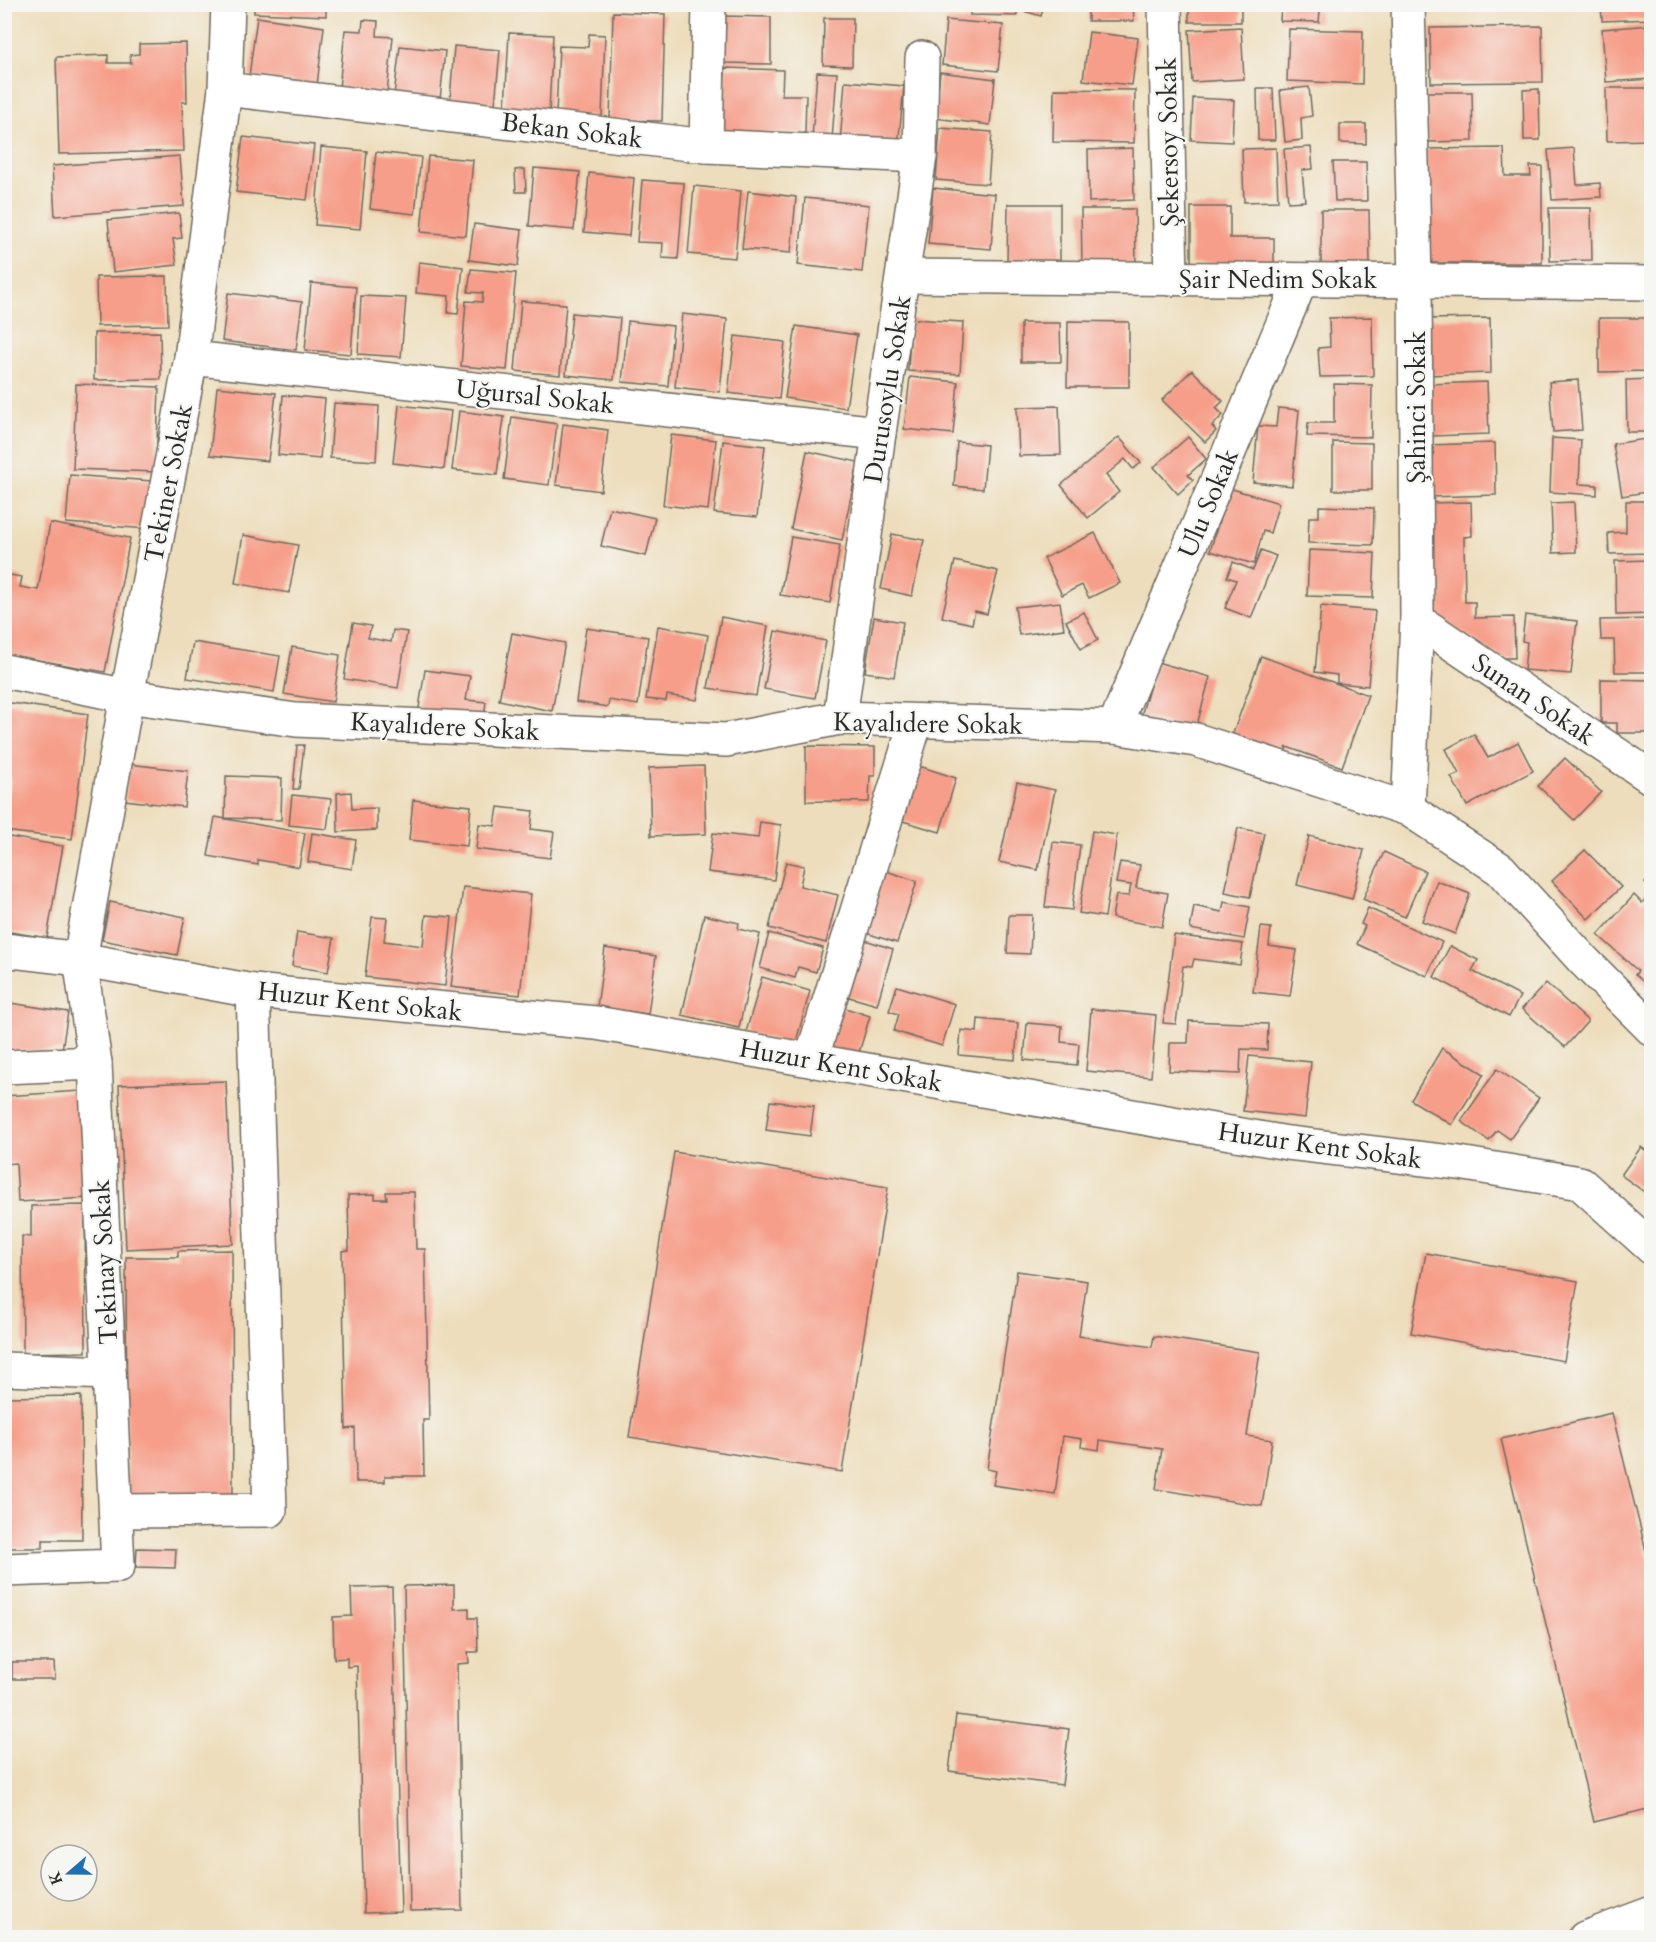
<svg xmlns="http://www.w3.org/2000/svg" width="1656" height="1942" font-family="Cardo,serif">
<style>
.building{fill:#f69e89}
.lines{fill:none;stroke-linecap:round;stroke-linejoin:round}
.street-casing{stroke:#6f695e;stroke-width:36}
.street{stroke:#fff;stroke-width:33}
.labels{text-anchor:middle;stroke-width:4.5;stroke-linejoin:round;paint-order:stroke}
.street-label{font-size:26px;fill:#2b2b2b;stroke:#f6f6f2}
</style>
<rect width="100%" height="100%" fill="#f6f6f2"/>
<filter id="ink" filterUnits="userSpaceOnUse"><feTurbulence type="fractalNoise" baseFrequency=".0167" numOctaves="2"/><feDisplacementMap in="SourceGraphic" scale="12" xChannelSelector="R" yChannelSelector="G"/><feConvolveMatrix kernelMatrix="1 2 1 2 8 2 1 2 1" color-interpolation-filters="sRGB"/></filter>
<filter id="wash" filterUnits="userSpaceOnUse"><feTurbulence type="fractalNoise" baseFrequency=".008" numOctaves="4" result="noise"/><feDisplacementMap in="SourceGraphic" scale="24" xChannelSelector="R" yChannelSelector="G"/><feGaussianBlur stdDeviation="1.35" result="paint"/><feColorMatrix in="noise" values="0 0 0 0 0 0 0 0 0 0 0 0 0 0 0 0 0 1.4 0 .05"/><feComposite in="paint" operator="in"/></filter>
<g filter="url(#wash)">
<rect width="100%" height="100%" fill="#edddbc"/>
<g id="blocks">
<!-- building -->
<g class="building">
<path d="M254 4H326V16L254 13Z"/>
<rect x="723" y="4" width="46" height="5"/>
<path d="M970 4H1017V16L970 15Z"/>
<path d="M1088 4H1133L1134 21H1088Z"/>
<rect x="1189" y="4" width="52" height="18"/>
<path d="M1281 4H1315V10L1320 11 1319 22 1280 21Z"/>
<path d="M1601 4H1652V19L1602 21Z"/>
<path d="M1022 5H1044L1041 16 1020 10Z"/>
<path d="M613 12 665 14 662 121 610 120Z"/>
<path d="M722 16 771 17V64L722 63Z"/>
<path d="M257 17 324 27 317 85 249 76Z"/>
<path d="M824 18H853L852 66 823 65Z"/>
<path d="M363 20 378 21 377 36 393 37 387 93 339 88 345 30 362 31Z"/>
<path d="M946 20 1003 25 998 71 942 65Z"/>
<path d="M1652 25V79L1606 82 1602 29Z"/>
<path d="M1542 26 1543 82 1431 83 1430 28Z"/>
<path d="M1241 27 1244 79 1192 82 1189 30Z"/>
<path d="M1289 29 1363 31 1362 84 1287 81Z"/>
<path d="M1089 32 1138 38 1132 85 1083 80Z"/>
<path d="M509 33 553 35 549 110 505 108Z"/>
<path d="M589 34 605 35 602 117 556 114 559 46 588 47Z"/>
<path d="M186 43 187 102H182L184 151 59 154 56 57 108 55V63H131L130 55 139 54V44Z"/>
<path d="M400 46 445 51 440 100 394 95Z"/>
<path d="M454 46 500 50 495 105 450 101Z"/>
<path d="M725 68 783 70 782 95H806L805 134 722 132Z"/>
<path d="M817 72 837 73 832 140 812 138Z"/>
<path d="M940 72 995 79 990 125 935 118Z"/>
<path d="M845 81 904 86 898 148 840 143Z"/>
<path d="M1309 87 1312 116 1301 118 1302 140 1285 142 1280 90Z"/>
<path d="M1257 88H1273L1275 140H1258Z"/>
<path d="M1606 88H1652V140L1607 141Z"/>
<path d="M1054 89 1135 90 1134 143 1053 142Z"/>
<path d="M1539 89 1540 140H1524L1523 90Z"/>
<path d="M1427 92H1472L1473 141 1427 142Z"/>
<path d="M1193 98 1234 100 1232 142 1191 140Z"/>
<path d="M1340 124H1366V144L1340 143Z"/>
<path d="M940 128 992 132 988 184 936 180Z"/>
<path d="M243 137 314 145 307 200 236 192Z"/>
<path d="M321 147 367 151 360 229 315 225Z"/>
<path d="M1311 147 1313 169 1302 170 1305 201 1288 202 1284 149Z"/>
<path d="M1133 148 1134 200 1089 202 1088 150Z"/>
<path d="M1276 148 1278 201 1244 202 1242 149Z"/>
<path d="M1504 148 1505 176H1531L1530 166H1542V263H1427L1426 149Z"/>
<path d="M1574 148 1577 185 1600 183 1601 197 1552 200 1548 150Z"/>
<path d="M376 152 421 157 415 214 370 209Z"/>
<path d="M180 156 184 206 55 216 52 166Z"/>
<path d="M428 156 473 160 466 236 421 232Z"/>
<path d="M1333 162H1366L1367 201H1335Z"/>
<path d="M534 168 580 172 574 230 529 226Z"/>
<path d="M525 169 526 192H516L515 170Z"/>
<path d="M589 173 634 178 629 236 584 232Z"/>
<path d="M642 180 684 183 678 259 662 258 663 243 637 242Z"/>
<path d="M694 186 741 191 735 258 688 254Z"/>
<path d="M933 188 995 194 991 249 928 244Z"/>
<path d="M748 191 796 197 791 253 742 249Z"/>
<path d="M805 198 869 205 862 272 798 265Z"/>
<path d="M1008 204H1060V265L1007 264Z"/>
<path d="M1191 207H1230V238H1274V264H1191Z"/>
<path d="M1549 208H1591L1592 260 1550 261Z"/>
<path d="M1081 209H1135L1136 264H1082Z"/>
<path d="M1321 210H1369L1370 265H1321Z"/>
<path d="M179 213 182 238 173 239 177 265 113 272 108 220Z"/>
<path d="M474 224 522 230 518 266 469 260Z"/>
<path d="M419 262 463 267 458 314 448 313 449 296 416 293Z"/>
<path d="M471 269 516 273 507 370 461 366 466 301 482 302 483 293 468 292Z"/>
<path d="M167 276 168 325 97 326 96 277Z"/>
<path d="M311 283 356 287 351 354 305 350Z"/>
<path d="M228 293 302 302 296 350 222 341Z"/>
<path d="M361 296 406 298 401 357 358 354Z"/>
<path d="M521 301 566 304 560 375 515 371Z"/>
<path d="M572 313 620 318 614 380 566 375Z"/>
<path d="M682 314 727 319 720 392 675 387Z"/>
<path d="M1372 317 1373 376 1320 377 1318 348 1330 347 1329 318Z"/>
<path d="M1490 318 1491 373 1426 375 1424 319Z"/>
<path d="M1599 318H1652V371L1599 372Z"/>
<path d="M911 319 963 322 960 374 908 371Z"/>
<path d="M628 321 673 326 668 386 622 382Z"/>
<path d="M1068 321 1129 322V387H1067Z"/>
<path d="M1021 323H1060L1061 362H1021Z"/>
<path d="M796 326 857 335 846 408 785 398Z"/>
<path d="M160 332 161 379 94 380V333Z"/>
<path d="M735 336 785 342 779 399 728 393Z"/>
<path d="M1192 370 1223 401 1216 408 1223 415 1212 426 1216 431 1205 442 1162 400Z"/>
<path d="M910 377 958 382 953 434 904 429Z"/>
<path d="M1652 379V432H1627L1626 380Z"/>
<path d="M1578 380 1582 430 1553 432 1549 382Z"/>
<path d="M1487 382 1489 434 1431 436 1429 384Z"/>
<path d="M76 384 159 387 156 472 73 469Z"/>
<path d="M1334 384 1372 385 1371 437 1307 436 1308 423H1334Z"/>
<path d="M217 387 276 393 268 461 210 455Z"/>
<path d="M283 395 325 399 320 459 278 455Z"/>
<path d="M334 403 379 406 376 461 330 458Z"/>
<path d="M399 405 451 411 444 469 393 463Z"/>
<path d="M1059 406 1061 455 1019 456 1017 407Z"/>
<path d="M1278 408 1299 410 1292 486 1253 482 1258 426 1276 427Z"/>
<path d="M459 411 504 417 497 475 452 470Z"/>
<path d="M512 417 557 424 549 485 504 479Z"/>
<path d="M563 424 608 430 601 491 556 485Z"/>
<path d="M671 435 716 440 708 510 663 505Z"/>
<path d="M1119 437 1141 463 1133 469 1125 459 1106 475 1119 492 1088 518 1061 485Z"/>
<path d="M1188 437 1206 459 1188 475 1193 480 1178 494 1154 467Z"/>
<path d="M1552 438 1581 440 1579 484 1597 485V495L1550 492Z"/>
<path d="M1652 438V491L1622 496 1613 444Z"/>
<path d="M723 441 765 446 757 517 714 513Z"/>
<path d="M957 442 987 445 983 489 954 486Z"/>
<path d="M1333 442 1372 443V490H1333Z"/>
<path d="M1495 443 1496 495 1428 497 1426 445Z"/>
<path d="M807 451 858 462 842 540 791 529Z"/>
<path d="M70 475 152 481 149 529 66 523Z"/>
<path d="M1229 488 1279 503 1270 533 1263 531 1254 564 1210 551Z"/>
<path d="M1626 501H1652V553L1609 554 1608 533 1626 532Z"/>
<path d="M1471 502 1472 536 1464 537 1465 602H1475V618L1514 617 1515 658H1502L1430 612 1427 503Z"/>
<path d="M1574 502 1576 552 1553 553 1551 503Z"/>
<path d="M1319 506 1374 508 1373 545 1308 543 1309 517H1319Z"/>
<path d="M610 508 655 518 646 556 601 546Z"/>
<path d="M50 523 130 538 105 672 4 654V574L22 577 20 587 38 590Z"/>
<path d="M1095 533 1120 583 1089 598 1082 585 1062 595 1044 558Z"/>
<path d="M892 534 924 540 912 596 881 589Z"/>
<path d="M243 535 298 545 289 593 235 583Z"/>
<path d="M791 537 840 545 830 603 780 595Z"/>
<path d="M1261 550 1276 556 1251 618 1225 608 1236 580 1227 577 1233 562 1253 570Z"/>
<path d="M1309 550 1375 553 1373 598 1307 596Z"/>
<path d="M1652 560V614L1616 615 1615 561Z"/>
<path d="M955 561 998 571 987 614 975 611 972 624 942 617Z"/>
<path d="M1060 602 1064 629 1019 635 1015 607Z"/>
<path d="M1321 606 1375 611 1368 686 1337 683V675L1315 672Z"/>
<path d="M1084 612 1098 640 1081 649 1066 621Z"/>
<path d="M1525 615 1577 621 1571 674 1524 670 1527 642 1522 641Z"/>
<path d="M721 617 768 626 756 696 708 688Z"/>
<path d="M874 617 903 622 894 677 865 672Z"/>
<path d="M1652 619V672H1615L1614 640H1601L1600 620Z"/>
<path d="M353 623 371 626 368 638 391 642 393 630 407 632 398 688 344 679Z"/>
<path d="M658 626 708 635 697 700 667 695 666 701 646 699Z"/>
<path d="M586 628 648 637 638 705 609 700 608 707 576 702Z"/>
<path d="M775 631 826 641 815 698 764 689Z"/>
<path d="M512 633 565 643 552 711 499 700Z"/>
<path d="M193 642 280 656 274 692 187 678Z"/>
<path d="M292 647 340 655 333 702 284 694Z"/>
<path d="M1261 656 1368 695 1342 767 1287 747 1284 755 1232 736Z"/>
<path d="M1157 662 1210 677 1195 732 1141 716Z"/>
<path d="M425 670 470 676 466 700 486 702 483 723 418 714Z"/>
<path d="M1601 679 1652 680V733H1617V723H1601Z"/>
<path d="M4 702 88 714 72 839 4 831 11 776 4 775Z"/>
<path d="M1474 734 1488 758 1518 742 1533 771 1467 806 1451 777 1459 774 1446 749Z"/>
<path d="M297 745H304L299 789H293Z"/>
<path d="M806 746 875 747V776H870L869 802 806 801Z"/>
<path d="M1565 758 1601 792 1574 820 1538 786Z"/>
<path d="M129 764 188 771 184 807 125 800Z"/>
<path d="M913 764 956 778 940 832 896 819Z"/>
<path d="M704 766 706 834 651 836 649 768Z"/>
<path d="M226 776 282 778 281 820 225 818Z"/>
<path d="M1017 782 1055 790 1038 870 999 862Z"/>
<path d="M351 792 352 809 377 808V830L338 832 337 793Z"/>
<path d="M292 795 331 799 327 829 289 825Z"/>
<path d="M413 800 471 806 467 846 409 840Z"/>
<path d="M498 807 533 811 531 829 554 832 550 858 476 849 479 824 495 826Z"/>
<path d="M215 817 305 833 299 867 258 860V865L208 856Z"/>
<path d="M760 822 781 825 774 880 708 872 713 833 758 838Z"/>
<path d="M1238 828 1264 833 1250 897 1225 892Z"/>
<path d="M1092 831 1117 835 1105 917 1079 913Z"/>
<path d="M312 833 356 840 352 869 308 862Z"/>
<path d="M4 836 63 846 47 938 4 931Z"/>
<path d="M1309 836 1364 850 1352 899 1297 885Z"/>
<path d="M1053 842 1080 845 1072 910 1045 907Z"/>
<path d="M1585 850 1621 887 1588 919 1552 881Z"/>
<path d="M1384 852 1425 871 1405 917 1363 899Z"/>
<path d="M786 862 804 866 800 886 838 895 826 943 769 928Z"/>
<path d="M1120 862 1140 865 1136 888 1168 893 1162 927 1112 918 1116 895 1129 896 1131 885 1116 883Z"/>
<path d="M883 870 917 881 897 943 863 932Z"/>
<path d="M1652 874V888L1645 883Z"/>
<path d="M1437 881 1470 894 1455 934 1422 921Z"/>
<path d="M463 887 531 894 520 995 451 987Z"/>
<path d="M1634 895 1642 903 1649 895 1652 898V989L1635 975 1638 971 1598 935Z"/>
<path d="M110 902 185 917 177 955 102 940Z"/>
<path d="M1224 902 1250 907 1244 939 1190 929 1194 906 1222 912Z"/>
<path d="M1368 908 1442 942 1427 976 1357 944 1365 926 1361 924Z"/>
<path d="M426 915 452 917 445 986 365 977 372 917 387 918 384 941 423 946Z"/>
<path d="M704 915 739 923 738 929 760 934 739 1028 682 1015Z"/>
<path d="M1009 915H1032L1030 954 1007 953Z"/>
<path d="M1261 927 1271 928 1269 946 1297 950 1290 996 1253 992Z"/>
<path d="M297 932 334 938 328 972 292 966Z"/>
<path d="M769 933 823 948 816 972 798 967 795 978 760 968Z"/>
<path d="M1174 935 1243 944 1240 965 1194 959 1192 967 1183 966 1176 1024 1163 1023Z"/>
<path d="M859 938 893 949 877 1005 842 995Z"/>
<path d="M1450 946 1478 960 1472 971 1520 996 1509 1017 1434 977Z"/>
<path d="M605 948 656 956 648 1014 597 1007Z"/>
<path d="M762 977 810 991 795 1045 746 1032Z"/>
<path d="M1546 983 1588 1021 1565 1047 1522 1009Z"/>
<path d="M897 986 955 1004 942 1046 894 1031 899 1014 889 1011Z"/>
<path d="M4 1002 68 1012 62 1050 4 1051Z"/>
<path d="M839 1006 870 1016 858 1056 827 1047Z"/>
<path d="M1091 1009 1156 1015 1151 1077 1086 1071Z"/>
<path d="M978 1019 1018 1023 1015 1060 959 1055 961 1030 977 1032Z"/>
<path d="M1189 1021 1268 1024 1267 1050 1241 1049 1240 1074 1169 1071 1170 1043H1188Z"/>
<path d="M1027 1023 1062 1026 1061 1042 1079 1044 1077 1065 1024 1060Z"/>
<path d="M1442 1048 1484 1074 1452 1125 1411 1100Z"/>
<path d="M1249 1056 1311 1062 1305 1118 1243 1111Z"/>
<path d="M1497 1069 1539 1098 1510 1139 1497 1130 1489 1141 1461 1121Z"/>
<path d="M226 1081 233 1244 126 1249 119 1085Z"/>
<path d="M81 1091 88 1198 18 1202 16 1163 4 1164V1096Z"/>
<path d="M770 1101 814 1106 810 1136 766 1130Z"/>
<path d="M1641 1147 1652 1155 1650 1196 1621 1175Z"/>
<path d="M674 1152 888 1187 842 1472 629 1437Z"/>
<path d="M386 1192H414L416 1249H425L429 1420H423L424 1476H385V1482H356L355 1428 346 1429 342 1251 349 1250 348 1195 375 1194V1199H387Z"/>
<path d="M85 1205 86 1352 23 1353 22 1236 31 1237V1206Z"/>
<path d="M232 1250 233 1498H127L126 1257H178V1251Z"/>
<path d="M1426 1253 1578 1281 1564 1361 1411 1333Z"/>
<path d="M1017 1271 1087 1281 1079 1336 1152 1347 1154 1336 1260 1352 1247 1436 1272 1440 1262 1506 1156 1489 1162 1449 1100 1440 1099 1450 1081 1447 1082 1439 1063 1436 1055 1494 993 1485 996 1471 987 1469Z"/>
<path d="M81 1396 82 1540H43V1548H5V1397Z"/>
<path d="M1612 1413 1652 1575V1808L1594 1822 1501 1439Z"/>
<path d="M137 1548 176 1549 175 1568 136 1567Z"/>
<path d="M454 1585V1609L469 1608V1618H477L478 1652H468L469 1663 457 1664 462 1910 410 1911 404 1586Z"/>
<path d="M392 1587 401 1912 364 1913 357 1666 347 1667V1658L334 1659 333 1617 352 1616 351 1588Z"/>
<path d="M12 1662H54L55 1679H12Z"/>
<path d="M956 1715 1069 1729 1062 1785 949 1771Z"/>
</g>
</g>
</g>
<g filter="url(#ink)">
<use href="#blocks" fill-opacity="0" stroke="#6f695e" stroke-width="1.5"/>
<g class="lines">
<defs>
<g id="street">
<path d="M1165 4 1171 279"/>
<path d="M225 89 706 146 920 156"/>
<path d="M706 146 709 4"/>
<path d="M904 276 1652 283"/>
<path d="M191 358 879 433"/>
<path d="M1417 620 1652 778"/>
<path d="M4 671 127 696 296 720 726 740 840 718 1114 727 1196 740 1408 809 1500 869 1584 961 1652 1029"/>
<path d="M840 718 879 433 920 156 922 58"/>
<path d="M1114 727 1301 280"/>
<path d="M1408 809 1417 620 1415 280 1408 4"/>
<path d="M4 950 80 959 253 991 596 1023 1288 1143 1459 1163 1580 1183 1652 1248"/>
<path d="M811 1060 916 721"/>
<path d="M4 1067 95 1063"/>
<path d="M4 1369 109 1373"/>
<path d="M116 1511 270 1510 253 991"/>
<path d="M4 1570 118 1566 95 1063 80 959 127 696 191 358 225 89 228 4"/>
<path d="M1585 1938 1652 1913"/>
</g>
</defs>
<!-- street casing -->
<use href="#street" class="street-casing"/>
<!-- street -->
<use href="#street" class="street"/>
</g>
</g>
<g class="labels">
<!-- street labels -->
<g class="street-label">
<text transform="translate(572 130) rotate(7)" y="9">Bekan Sokak</text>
<text transform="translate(1168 142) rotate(-91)" y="9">Şekersoy Sokak</text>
<text x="1278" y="288">Şair Nedim Sokak</text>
<text transform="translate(887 389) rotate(-81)" y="9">Durusoylu Sokak</text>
<text transform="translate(535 396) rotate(6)" y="9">Uğursal Sokak</text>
<text transform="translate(1416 407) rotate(-90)" y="9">Şahinci Sokak</text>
<text transform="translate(168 483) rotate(-79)" y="9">Tekiner Sokak</text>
<text transform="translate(1208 503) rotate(-67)" y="9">Ulu Sokak</text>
<text transform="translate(1534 699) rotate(34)" y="9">Sunan Sokak</text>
<text transform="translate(928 723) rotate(1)" y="9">Kayalıdere Sokak</text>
<text transform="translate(445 726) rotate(3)" y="9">Kayalıdere Sokak</text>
<text transform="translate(360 1001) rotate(6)" y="9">Huzur Kent Sokak</text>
<text transform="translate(841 1065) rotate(10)" y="9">Huzur Kent Sokak</text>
<text transform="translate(1320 1145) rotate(8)" y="9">Huzur Kent Sokak</text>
<text transform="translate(104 1262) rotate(-93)" y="9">Tekinay Sokak</text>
</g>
</g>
<!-- margin -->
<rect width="1656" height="1942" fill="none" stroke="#f6f6f2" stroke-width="24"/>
<!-- north arrow -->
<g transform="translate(69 1873) rotate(250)"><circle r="28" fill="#f6f6f2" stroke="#a5a5a2" stroke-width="1.5"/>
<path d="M0-4.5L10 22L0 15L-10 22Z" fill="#1f6fb2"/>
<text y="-9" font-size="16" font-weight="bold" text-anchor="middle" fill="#2b2b2b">K</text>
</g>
</svg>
